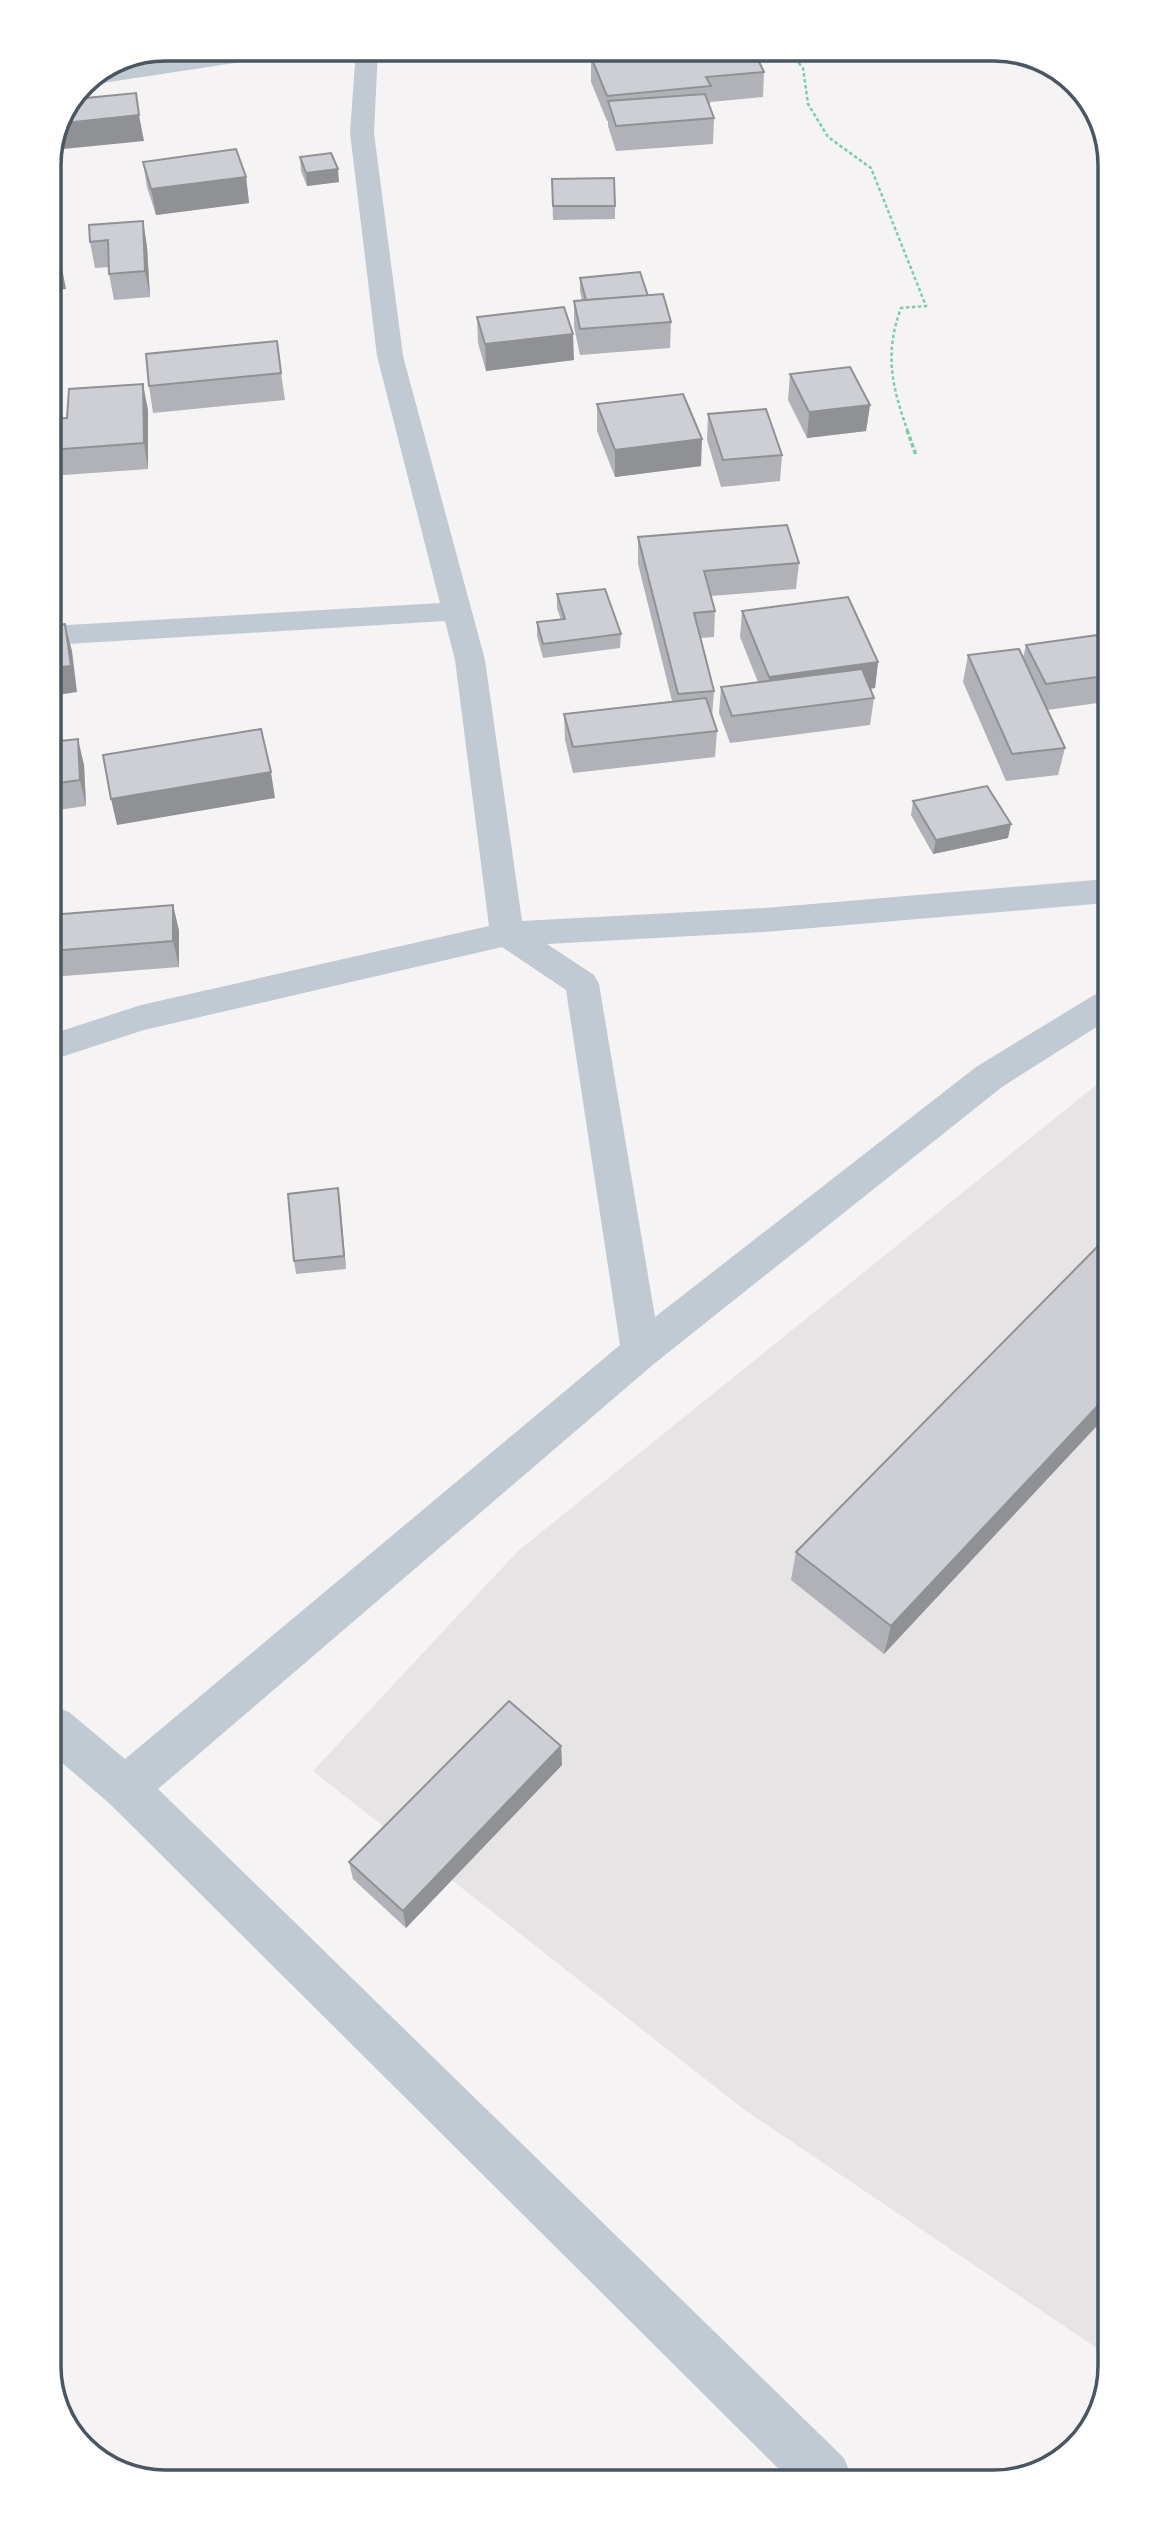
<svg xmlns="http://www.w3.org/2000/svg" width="1159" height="2531" font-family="'Nunito Sans',sans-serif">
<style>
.education{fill:#e6e4e5}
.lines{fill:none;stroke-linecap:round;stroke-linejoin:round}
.path-far1{stroke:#7ad0a6;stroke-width:2.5;stroke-dasharray:3.5 2.5;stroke-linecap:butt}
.path{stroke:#7ad0a6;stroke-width:3.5;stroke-dasharray:4.5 2.5;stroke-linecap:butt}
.minor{fill:#c1cad2;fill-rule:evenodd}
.wall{fill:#b0b2b7}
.shaded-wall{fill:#909195}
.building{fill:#cdcfd5;stroke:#909195;stroke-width:2}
.rim{fill:none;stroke:#4a5661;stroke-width:3.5}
</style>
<rect width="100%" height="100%" fill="#f5f3f3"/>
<!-- education -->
<path class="education" d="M1106 1077 1110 2357 742 2108 313 1771 518 1551Z"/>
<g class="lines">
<!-- path-far1 -->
<path class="path-far1" d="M787 49 803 68 808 104 828 137 871 168 926 306 901 308C884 354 892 387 908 432"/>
<!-- path -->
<path class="path" d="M907 430 916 455"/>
<!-- minor -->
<g class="minor">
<path d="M236 49H292L289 54 281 56 96 84 87 81 124 66Z"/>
<path d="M356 49H378L374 133 403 356 485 660 522 921 765 908 1106 879V903L765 932 547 944 594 975 599 984 655 1317 976 1067 1094 995 1106 991V1021L1002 1087 655 1363 158 1789 844 2458 852 2477H787L109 1803 54 1756 53 1706 69 1712 125 1759 620 1345 566 990 502 947 144 1030 52 1060V1034L141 1005 489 926 455 660 445 621 51 645V626L440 603 377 356 350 133Z"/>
</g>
</g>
<!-- wall -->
<g class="wall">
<path d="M591 57 764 72 763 97 710 102V107L714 118 713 144 616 151 608 126V121H607L591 82Z"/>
<path d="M300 157 339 182 307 186 301 171Z"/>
<path d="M143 162 246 177 249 203 156 215 147 187Z"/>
<path d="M552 179 615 206V219L553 220Z"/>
<path d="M143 221 147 247 150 297 114 300 109 274V267L95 268 90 242Z"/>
<path d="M580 278 648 296 671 322 670 348 580 355 574 327V301L582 300 580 291Z"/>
<path d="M477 317 574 360 486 371 478 343Z"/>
<path d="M281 373 285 400 153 413 149 386Z"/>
<path d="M790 374 870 405 866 431 807 438 788 400Z"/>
<path d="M597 404 701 466 615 477 597 431Z"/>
<path d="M148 410V469L50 476V419Z"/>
<path d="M708 414 782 455 780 481 721 487 707 440Z"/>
<path d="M638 537 799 563 796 589 711 596 715 611 714 637 701 638 714 691 712 717 717 731 715 757 573 773 565 740 564 714 672 701 638 564Z"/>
<path d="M557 594 621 634 620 648 543 658 537 636V622L561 620 557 608Z"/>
<path d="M742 611 878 662 875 688 870 689 874 698 870 725 730 743 719 713 721 687 758 682 740 637Z"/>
<path d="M1105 634V702L1047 710 1065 748 1058 775 1006 781 963 682 968 655 1023 658 1026 645Z"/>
<path d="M51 742 84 765 86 806 51 811Z"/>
<path d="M913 801 1008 838 933 854 911 815Z"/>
<path d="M173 905 179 931V967L51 977V915Z"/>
<path d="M338 1188 346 1269 296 1274 294 1261Z"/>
<path d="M1107 1237V1415L884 1654 791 1580 796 1552Z"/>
<path d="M561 1746 562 1765 406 1928 353 1879 349 1862Z"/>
</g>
<!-- shaded-wall -->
<g class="shaded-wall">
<path d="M139 115 144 141 53 150 65 123Z"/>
<path d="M338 169 339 182 307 186 306 173Z"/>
<path d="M246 177 249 203 156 215 151 189Z"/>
<path d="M143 221 147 247 150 297 145 271Z"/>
<path d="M61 263 66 289 50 291V264Z"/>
<path d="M573 334 574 360 486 371 485 344Z"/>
<path d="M143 384 148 410V469L144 443Z"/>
<path d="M870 405 866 431 807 438 809 412Z"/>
<path d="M702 439 701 466 615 477V450Z"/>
<path d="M65 624 72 651 77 692 51 696V668Z"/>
<path d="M878 662 875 688 767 703 769 677Z"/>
<path d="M78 739 84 765 86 806 80 780Z"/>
<path d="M271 772 275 798 117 825 111 799Z"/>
<path d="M1011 824 1008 838 933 854 936 840Z"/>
<path d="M173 905 179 931V967L173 941Z"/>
<path d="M338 1188 340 1201 346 1269 344 1256Z"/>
<path d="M1107 1396V1415L884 1654 891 1626Z"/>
<path d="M561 1746 562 1765 406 1928 403 1911Z"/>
</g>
<!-- building -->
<g class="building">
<path d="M675 49H753L764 72 706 77 711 86 607 96 591 57Z"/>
<path d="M136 93 139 115 65 123 76 99Z"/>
<path d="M705 94 714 118 616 126 608 101Z"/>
<path d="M236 149 246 177 151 189 143 162Z"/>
<path d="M331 153 338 169 306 173 300 157Z"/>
<path d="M614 178 615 206H553L552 179Z"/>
<path d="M143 221 145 271 109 274 108 240 90 242 89 225Z"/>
<path d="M49 233H54L61 263 50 264Z"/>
<path d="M640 272 648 296 586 300 580 278Z"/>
<path d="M663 294 671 322 580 329 574 301Z"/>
<path d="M564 307 573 334 485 344 477 317Z"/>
<path d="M277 341 281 373 149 386 146 354Z"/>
<path d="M850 367 870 405 809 412 790 374Z"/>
<path d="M143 384 144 443 50 450V419L67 418 69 389Z"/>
<path d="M683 394 702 439 615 450 597 404Z"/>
<path d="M766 409 782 455 723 460 708 414Z"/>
<path d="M787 525 799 563 704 571 715 611 694 613 714 691 678 694 638 537Z"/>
<path d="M605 589 621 634 543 644 537 622 565 619 557 594Z"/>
<path d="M848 597 878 662 769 677 742 611Z"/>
<path d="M65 624 71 666 51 668 50 626Z"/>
<path d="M1105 634V676L1046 684 1026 645Z"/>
<path d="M1019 649 1065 748 1012 754 968 655Z"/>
<path d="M862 669 874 698 732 716 721 687Z"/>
<path d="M706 698 717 731 573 747 564 714Z"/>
<path d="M261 729 271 772 111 799 103 755Z"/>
<path d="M78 739 80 780 51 784V742Z"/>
<path d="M987 786 1011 824 936 840 913 801Z"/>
<path d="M173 905V941L51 951V915Z"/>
<path d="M338 1188 344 1256 294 1261 288 1194Z"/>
<path d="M1107 1237V1396L891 1626 796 1552Z"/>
<path d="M509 1701 561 1746 403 1911 349 1862Z"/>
</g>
<!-- crop -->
<path d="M0 0H1159V2531H0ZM165 61H994A104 104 0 0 1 1098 165V2366A104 104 0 0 1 994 2470H165A104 104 0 0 1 61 2366V165A104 104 0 0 1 165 61Z" fill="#fff" fill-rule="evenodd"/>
<path class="rim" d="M165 61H994A104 104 0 0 1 1098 165V2366A104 104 0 0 1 994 2470H165A104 104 0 0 1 61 2366V165A104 104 0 0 1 165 61Z"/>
</svg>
